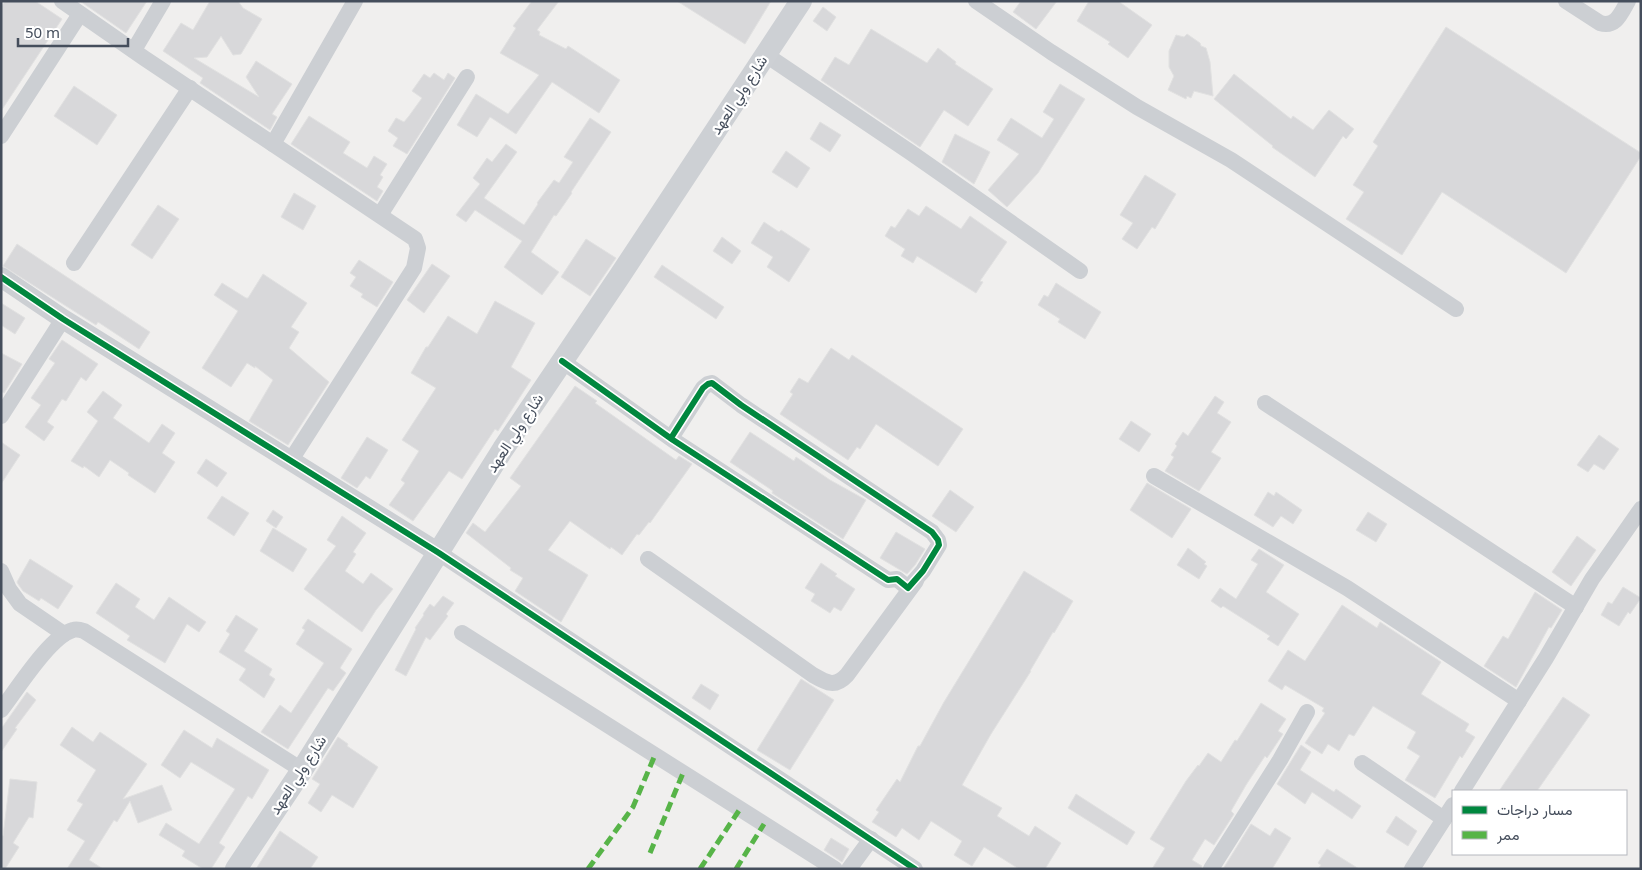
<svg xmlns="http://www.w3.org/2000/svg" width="1642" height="870" font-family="'Noto Sans',Vazirmatn,sans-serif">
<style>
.building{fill:#d8d8da;stroke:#e1e1e1}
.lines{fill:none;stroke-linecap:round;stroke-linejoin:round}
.minor{stroke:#cccfd3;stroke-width:16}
.tertiary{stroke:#cccfd3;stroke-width:20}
.secondary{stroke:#cdd0d4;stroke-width:22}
.quiet{stroke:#57b448;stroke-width:5;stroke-dasharray:10 5;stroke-linecap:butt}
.cycleway-casing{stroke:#fff;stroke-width:9}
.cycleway{stroke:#00873e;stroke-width:6}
.labels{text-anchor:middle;stroke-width:4.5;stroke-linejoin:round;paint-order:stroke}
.street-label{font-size:15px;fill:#454e5c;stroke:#fff}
</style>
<rect width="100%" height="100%" fill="#f0efee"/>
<!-- building -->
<g class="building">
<path d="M5 1H35L62 19 1 111V7Z"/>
<path d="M80 1H147L126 33Z"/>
<path d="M210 1H238L243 8 262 19 241 54 233 55 221 36 207 57 194 58 259 97 246 77 256 61 292 84 272 114 277 117 270 130 200 83 203 78 163 51 181 23 193 30Z"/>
<path d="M532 1H559L537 30 540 32 539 35 566 49 568 46 620 80 599 113 552 82 516 134 490 117 477 137 457 125 476 94 508 114 539 75 500 53 516 28 513 26Z"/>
<path d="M677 1H771L745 44Z"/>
<path d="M1021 1H1057L1036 29 1013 12Z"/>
<path d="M1089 1H1118L1152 25 1128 58 1108 44 1110 42 1077 21Z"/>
<path d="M823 7 836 17 827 31 813 21Z"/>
<path d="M1446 27 1641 153V156L1566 273 1442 192 1402 255 1346 219 1364 192 1353 185 1378 146 1373 142Z"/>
<path d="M871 29 927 63 938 48 956 62 955 64 993 89 968 126 944 110 920 147 821 80 835 57 849 65Z"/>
<path d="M1187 34 1200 43 1201 46 1206 48 1210 62 1213 96 1194 91 1191 98 1187 96 1186 99 1168 90 1174 76 1169 67V51L1176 35 1184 37Z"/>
<path d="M434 73 444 80 448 73 455 78 407 154 393 146 398 138 388 131 396 118 404 122 409 116 422 98 412 91 424 74 430 78Z"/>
<path d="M1234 74 1291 119 1293 116 1313 130 1329 110 1354 129 1346 139 1343 136 1315 177 1272 147 1273 146 1214 99Z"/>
<path d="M1060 84 1085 99 1038 173 1007 207 988 190 1019 154 997 140 1011 118 1042 138 1054 119 1043 112Z"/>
<path d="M74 86 117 115 97 145 54 116Z"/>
<path d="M309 116 350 142 343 153 367 168 374 156 387 164 380 175 383 177 377 187 383 191 377 201 291 144Z"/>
<path d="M590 118 611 132 571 192 572 193 556 216 554 215 531 252 559 272 542 295 504 267 522 241 475 210 466 222 456 215 480 184 473 178 487 158 492 162 506 144 517 152 484 198 524 225 538 204 537 203 554 180 559 183 573 162 564 157Z"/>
<path d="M820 122 841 135 830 152 810 139Z"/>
<path d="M955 134 990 152 974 184 942 162Z"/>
<path d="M786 151 810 168 797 188 772 172Z"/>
<path d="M1145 175 1176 194 1155 229 1152 227 1137 249 1122 239 1133 223 1120 215Z"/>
<path d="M294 193 316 206 303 230 281 217Z"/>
<path d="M158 205 179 219 152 259 131 245Z"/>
<path d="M926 206 961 229 970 216 1007 242 980 281 983 282 976 293 917 256 913 263 901 256 905 249 885 236 891 226 895 228 908 209 919 216Z"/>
<path d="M764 222 779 232 781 230 810 249 789 282 767 267 773 257 751 243Z"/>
<path d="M722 237 741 251 732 264 713 251Z"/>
<path d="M586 239 616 258 590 296 561 277Z"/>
<path d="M17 244 150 332 139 349 98 322 96 325 3 266Z"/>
<path d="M359 260 393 282 377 307 361 297 363 294 350 286 356 277 350 273Z"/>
<path d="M432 264 450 276 424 313 407 300Z"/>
<path d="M662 265 724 307 716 319 654 277Z"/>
<path d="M263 274 307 303 291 327 299 332 289 348 329 382 288 445 249 421 273 380 255 366V368L247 363 231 387 202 368 238 311 214 295 222 283 246 298H248Z"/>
<path d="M1056 283 1101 312 1085 339 1058 322 1060 319 1038 305 1044 295 1048 297Z"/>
<path d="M495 301 535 323 511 367 531 380 498 431 495 429 462 479 449 471 413 521 389 505 405 483 401 480 419 451 402 440 436 388 411 373 426 347H428L448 316 477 334Z"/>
<path d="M1 303 25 318 15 334 1 325Z"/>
<path d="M62 340 98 364 86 381 81 377 66 401 62 399 47 422 54 427 44 441 25 427 41 405 31 398 55 363 49 359Z"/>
<path d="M831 348 849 360 852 355 963 429 938 466 876 424 860 449 857 447 848 460 780 414 793 394 790 392 799 378 808 383Z"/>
<path d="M1 353 22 364 4 393 1 391Z"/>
<path d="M575 386 597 401 595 403 676 460 679 456 692 464 650 523 649 522 639 535 637 534 622 555 611 547 610 549 570 521 548 550 588 575 561 622 515 591 523 578 510 570 511 568 466 533 473 523 485 532 521 486 510 478Z"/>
<path d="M103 391 122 405 113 418 149 443 162 424 175 433 162 453 175 462 155 493 128 475 129 473 110 460 99 477 84 466 83 468 71 461 98 421 87 412Z"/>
<path d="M1215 396 1224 402 1217 413 1231 422 1211 452 1221 458 1199 491 1165 471 1174 457 1171 455 1177 446 1175 444 1183 432 1188 436Z"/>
<path d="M1131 421 1151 434 1139 452 1119 439Z"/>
<path d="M750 432 794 461 796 457 830 480 866 500 843 539 772 493 773 491 730 462Z"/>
<path d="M1599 435 1619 449 1604 470 1594 464 1588 472 1577 465Z"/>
<path d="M367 437 388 450 370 479 366 476 357 488 341 478Z"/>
<path d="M1 442 20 455 1 484Z"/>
<path d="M206 459 227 473 217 487 197 473Z"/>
<path d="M1147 483 1191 509 1172 538 1130 510Z"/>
<path d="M950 490 974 507 956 532 932 516Z"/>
<path d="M1268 492 1274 496 1276 492 1302 510 1293 524 1281 516 1273 527 1254 515Z"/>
<path d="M222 496 249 513 234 536 207 518Z"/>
<path d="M273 510 283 517 276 528 266 521Z"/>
<path d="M1368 512 1387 524 1376 542 1356 530Z"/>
<path d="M342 516 366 533 353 552 356 554 345 571 363 584 371 573 393 589 376 610 362 632 304 589 336 546 327 540Z"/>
<path d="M273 528 307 549 293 572 260 551Z"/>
<path d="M896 532 925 549 915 565 907 574 880 558Z"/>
<path d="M1577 536 1596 550 1571 586 1552 572Z"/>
<path d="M1188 548 1206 562 1204 564 1207 566 1199 579 1177 565Z"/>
<path d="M1259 549 1284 565 1266 592 1299 614 1278 646 1267 639 1270 636 1223 606 1221 608 1211 601 1220 588 1236 599 1258 564 1251 560Z"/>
<path d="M30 559 73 586 58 609 41 598 39 601 23 591 18 584 17 582Z"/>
<path d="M821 563 837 574 835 576 855 589 841 611 834 607 830 613 811 601 815 594 805 588Z"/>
<path d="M1024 571 1073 601 1054 633 1053 632 1030 671H1031L991 734 962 785 1002 808 997 816 1029 836 1035 826 1061 843 1045 869H1019L984 847 972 866 954 855 962 841 931 821 919 840 902 828 896 837 872 822 879 812 876 810 897 779 900 782 918 746H920L944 702Z"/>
<path d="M116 583 140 599 135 607 154 620 169 597 206 622 199 632 187 624 165 663 127 640 130 636 96 613Z"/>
<path d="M1623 587 1641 598 1630 614 1628 612 1619 626 1601 615 1608 602 1612 604Z"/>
<path d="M1535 592 1562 610 1551 628 1549 627 1516 687 1484 666 1503 636 1508 639Z"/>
<path d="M443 596 454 603 446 614 448 616 430 640 426 637 406 676 395 670 416 629 415 628 424 615 423 614 430 604 434 607Z"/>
<path d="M1342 605 1377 628 1380 622 1441 662 1421 694 1469 724 1465 731 1475 737 1462 758 1460 756 1435 798 1405 780 1420 756 1407 748 1416 732 1373 706 1354 736 1349 734 1339 751 1328 744 1322 754 1305 743 1325 713 1322 711 1324 708 1285 685 1282 690 1268 681 1288 650 1305 661Z"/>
<path d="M236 615 258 629 244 651 272 669 269 675 275 679 264 698 239 680 246 669 219 652 230 634 226 631Z"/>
<path d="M308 619 352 649 340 668 346 673 333 691 328 688 288 749 261 732 280 705 291 713 324 663 296 644 305 630 302 628Z"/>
<path d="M801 679 834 700 790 770 757 750Z"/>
<path d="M701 684 719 695 710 710 692 698Z"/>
<path d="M27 692 36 700 15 728 17 729 1 752V729Z"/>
<path d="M1563 697 1590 715 1537 791H1499Z"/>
<path d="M1261 703 1286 719 1278 731 1283 734 1267 758 1265 756 1246 785 1231 811 1234 814 1214 845 1205 839 1192 860 1202 866 1201 869H1152L1165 848 1150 839 1186 781 1198 765 1199 766 1208 753 1221 762 1235 740 1237 741Z"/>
<path d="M72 727 93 742 100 732 147 764 123 799 162 785 172 810 138 823 130 801 117 822 114 820 89 860 103 869H67L85 841 67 830 83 804 77 801 96 770 60 745Z"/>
<path d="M184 730 212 748 217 738 269 770 252 799 248 796 219 843 225 847 211 869H203L182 856 185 851 159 835 166 823 199 844 235 789 191 762 180 778 161 765Z"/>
<path d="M338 737 348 744 347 746 378 767 353 808 332 795 321 812 308 803 320 784 312 779Z"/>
<path d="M1301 745 1311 752 1300 770 1334 792 1336 789 1361 806 1352 819 1312 792 1305 804 1277 784Z"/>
<path d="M10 779 37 782 33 818 29 817 13 843 19 847 5 869H1V835L3 836Z"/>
<path d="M1076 794 1135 832 1127 845 1068 808Z"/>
<path d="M1396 816 1417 831 1408 846 1386 832Z"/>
<path d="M1251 824 1270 836 1275 828 1291 838 1272 869H1223Z"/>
<path d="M280 831 318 857 310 869H256Z"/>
<path d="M831 838 849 849 842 862 824 850Z"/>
<path d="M1327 849 1359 869H1318L1321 865 1318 863Z"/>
</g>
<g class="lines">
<!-- minor -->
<g class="minor">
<path d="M62 1 144 58 415 239 418 248 414 268 291 460"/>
<path d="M976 1 1051 52 1137 107 1231 160 1456 309"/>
<path d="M1566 1 1600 23C1616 28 1621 13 1628 1"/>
<path d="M134 50 163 1"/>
<path d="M766 55 910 152 1080 271"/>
<path d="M1 136 80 14"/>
<path d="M273 144 355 1"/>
<path d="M380 215 467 77"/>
<path d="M74 263 190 88"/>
<path d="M562 361 673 440 888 580 897 579 908 588 923 571 939 545 938 540 932 532 741 405 712 383 708 384 703 388 671 438"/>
<path d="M1265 403 1576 607"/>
<path d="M1 416 63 319"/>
<path d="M1154 476 1347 588 1519 701"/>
<path d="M439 553 915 869"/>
<path d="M648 559 813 675C827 683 835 688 847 675L916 581"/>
<path d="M1 571 9 589 20 604 64 634"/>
<path d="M462 633 835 869"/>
<path d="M1 710C16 691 50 636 73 630 76 629 81 630 84 631L302 770"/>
<path d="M1362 763 1444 819"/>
<path d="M1462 791 1546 658 1592 579 1641 509"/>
<path d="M849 869 871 839"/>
<path d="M1211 869 1280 760 1307 712"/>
<path d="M1412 869 1453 805"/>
</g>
<!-- tertiary -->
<path class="tertiary" d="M1 277 63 319 439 553"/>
<!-- secondary -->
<path class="secondary" d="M236 869 302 770 503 449 619 277 801 1"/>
<!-- quiet -->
<g class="quiet">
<path d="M650 853 683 773"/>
<path d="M588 869 633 807 655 755"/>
<path d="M700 869 740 809"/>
<path d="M736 869 764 824"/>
</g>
<defs>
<g id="cycleway">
<path d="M1 277 63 319 439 553 915 869"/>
<path d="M562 361 673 440 888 580 897 579 908 588 923 571 939 545 938 540 932 532 741 405 712 383 708 384 703 388 671 438"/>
</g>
</defs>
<!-- cycleway casing -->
<use href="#cycleway" class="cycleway-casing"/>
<!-- cycleway -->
<use href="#cycleway" class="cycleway"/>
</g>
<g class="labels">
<!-- street labels -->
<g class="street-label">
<text transform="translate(739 95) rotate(-57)" y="5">شارع ولي العهد</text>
<text transform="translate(515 433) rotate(-57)" y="5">شارع ولي العهد</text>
<text transform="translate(298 775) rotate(-57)" y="5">شارع ولي العهد</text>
</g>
</g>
<!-- border -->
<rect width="1642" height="870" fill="none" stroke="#454e5c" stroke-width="5"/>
<!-- legend -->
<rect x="1452" y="790" width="175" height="65" fill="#ffffff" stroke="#b5b8be"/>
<rect x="1462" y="806" width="25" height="8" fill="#00873e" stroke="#b5b8be"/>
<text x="1497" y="815" font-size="15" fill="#454e5c">مسار دراجات</text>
<rect x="1462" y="831" width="25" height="8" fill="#57b448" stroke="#b5b8be"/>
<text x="1497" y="840" font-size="15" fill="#454e5c">ممر</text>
<!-- scale -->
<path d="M18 38v8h110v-8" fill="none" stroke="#454e5c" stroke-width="2.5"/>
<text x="25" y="38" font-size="15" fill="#454e5c" stroke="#ffffff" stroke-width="4" paint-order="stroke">50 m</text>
</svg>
